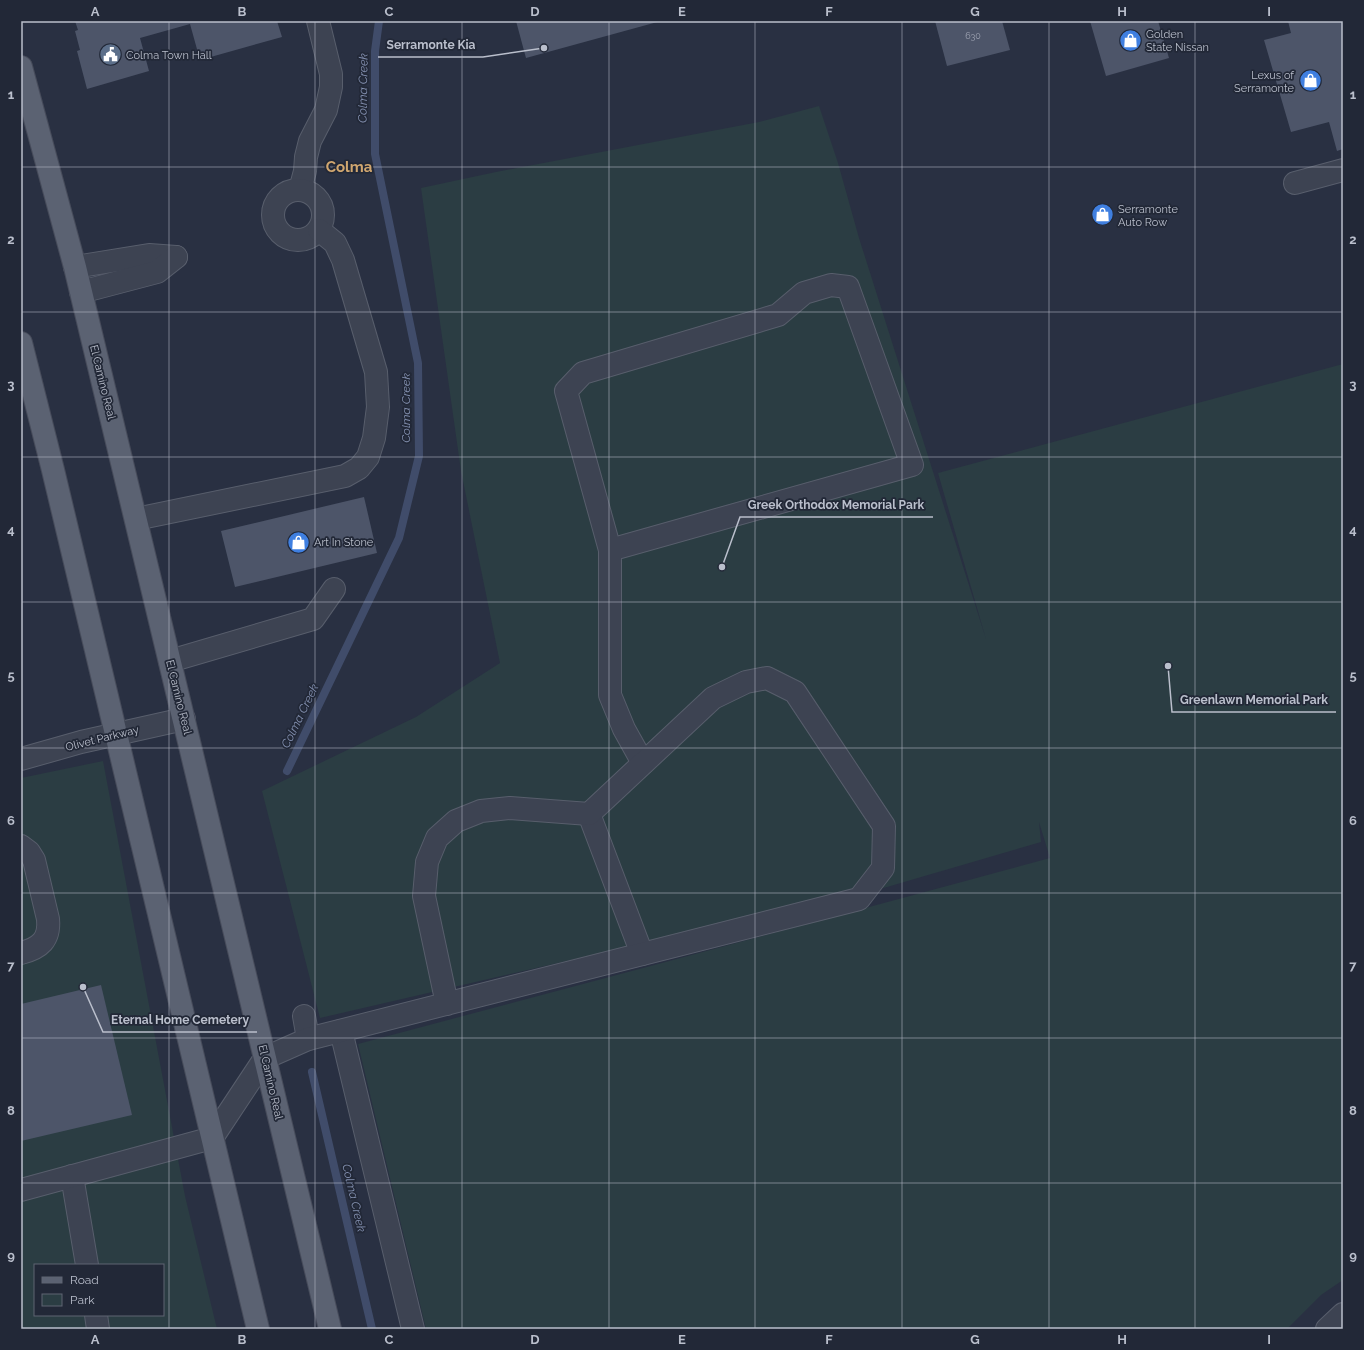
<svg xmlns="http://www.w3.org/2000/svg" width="1364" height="1350" font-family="Raleway,sans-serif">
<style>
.green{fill:#2b3d43;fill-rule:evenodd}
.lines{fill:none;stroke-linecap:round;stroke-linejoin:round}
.stream{stroke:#404c6a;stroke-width:8}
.building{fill:#4d5569}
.minor-casing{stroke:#585e6c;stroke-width:24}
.major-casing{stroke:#474c5b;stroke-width:24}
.minor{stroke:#3d4352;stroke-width:22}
.major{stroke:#5b6272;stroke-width:22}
.grid{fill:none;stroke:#babfcc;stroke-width:1;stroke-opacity:0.55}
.labels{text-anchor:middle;stroke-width:3.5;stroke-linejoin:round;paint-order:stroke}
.number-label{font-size:9px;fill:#9fa4b3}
.poi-label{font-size:11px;fill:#babfcc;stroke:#222837;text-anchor:start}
.street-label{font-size:11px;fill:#babfcc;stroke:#222837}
.water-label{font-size:12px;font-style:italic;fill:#8491b1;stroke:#222837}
.district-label{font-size:15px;font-weight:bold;fill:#d1a770;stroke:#222837}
.leader{fill:none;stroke:#babfcc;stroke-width:1.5}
.callout-dot{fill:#babfcc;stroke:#222837;stroke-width:1.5}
.callout-label{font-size:12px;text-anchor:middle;font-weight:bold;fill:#babfcc;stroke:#222837;stroke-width:3.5;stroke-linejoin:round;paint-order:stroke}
.neatline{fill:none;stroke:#babfcc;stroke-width:1.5}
.grid-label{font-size:13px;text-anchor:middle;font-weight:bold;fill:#babfcc}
</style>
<rect width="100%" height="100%" fill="#293042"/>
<!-- green -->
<g class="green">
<path d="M819 106 838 163 859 238 986 639 938 473 1343 364V1280L1321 1295 1287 1329H426L358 1044 673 960 1050 858 1039 822 1041 842 887 887 320 1018 262 791 416 717 500 663 461 471 421 188 496 172 759 122Z"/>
<path d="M103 761 185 1196 217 1329H21V778ZM35 1265H163V1315H35Z"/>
</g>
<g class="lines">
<!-- stream -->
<g class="stream">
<path d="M287 771 399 538 419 456 418 363 375 154V51L379 21"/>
<path d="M312 1072 372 1329"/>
</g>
</g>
<!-- building -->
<g class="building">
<path d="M75 21H277L282 37 200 60 190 24 140 38 149 71 87 89 77 51 80 50 75 31 78 30Z"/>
<path d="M516 21H661L526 58Z"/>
<path d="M935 21H1002L1010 50 947 66Z"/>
<path d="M1090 21H1158L1169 58 1106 76Z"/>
<path d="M1288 21H1343V149L1337 151 1329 122 1291 132 1264 40 1291 33Z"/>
<path d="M364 497 377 553 235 587 221 531Z"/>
<path d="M101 985 132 1115 21 1141V1004Z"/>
</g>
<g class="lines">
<defs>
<g id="minor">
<path d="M1295 183 1343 170"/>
<path d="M300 190 305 171 306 157 310 141 326 110 331 87V74L318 21"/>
<circle cx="298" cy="215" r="25"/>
<path d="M75 267 149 255 176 257"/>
<path d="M81 292 157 272 176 257"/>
<path d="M136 519 345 476 359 468 368 457 374 438 378 407 376 372 343 260 335 243 319 230"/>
<path d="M610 550 912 465 848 287 831 285 804 293 778 315 583 373 566 391 610 550V695L624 729 643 763"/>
<path d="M170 661 313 619 334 589"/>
<path d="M21 759 81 742 184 719"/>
<path d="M589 814 642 954"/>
<path d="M21 846 29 852 34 860 48 919C50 940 40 948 21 953"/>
<path d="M304 1016 308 1039"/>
<path d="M341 1031 413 1329"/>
<path d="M72 1176 87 1265"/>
<path d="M21 1190 212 1138 265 1058 308 1039 859 899 883 868 884 826 795 692 767 678 746 682 713 698 589 814 510 808 481 811 456 821 437 838 427 862 424 896 447 1004"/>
<path d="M96 1315 98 1329"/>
<path d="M1327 1329 1343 1314"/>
</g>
<g id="major">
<path d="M21 67 75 267 330 1329"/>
<path d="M21 343 53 470 258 1329"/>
</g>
</defs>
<!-- minor casing -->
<use href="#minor" class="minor-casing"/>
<!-- major casing -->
<use href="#major" class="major-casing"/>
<!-- minor -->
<use href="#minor" class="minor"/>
<!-- major -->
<use href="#major" class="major"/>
</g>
<!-- grid -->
<path class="grid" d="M169 21V1329M315 21V1329M462 21V1329M609 21V1329M755 21V1329M902 21V1329M1049 21V1329M1195 21V1329M21 167H1343M21 312H1343M21 457H1343M21 602H1343M21 748H1343M21 893H1343M21 1038H1343M21 1183H1343"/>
<!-- icons -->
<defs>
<symbol id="shop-disc" viewBox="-11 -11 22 22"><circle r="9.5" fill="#3f7fe0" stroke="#222837"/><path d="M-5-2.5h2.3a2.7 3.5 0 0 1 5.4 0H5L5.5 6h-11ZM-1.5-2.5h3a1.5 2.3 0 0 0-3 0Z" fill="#fff"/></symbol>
<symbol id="civic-disc" viewBox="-11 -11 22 22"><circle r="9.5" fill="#5c6f8a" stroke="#222837"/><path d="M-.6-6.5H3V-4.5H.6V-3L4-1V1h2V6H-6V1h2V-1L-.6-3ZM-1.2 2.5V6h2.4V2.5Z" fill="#fff"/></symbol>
</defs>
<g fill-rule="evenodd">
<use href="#shop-disc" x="1118" y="28" width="25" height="25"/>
<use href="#civic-disc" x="98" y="42" width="25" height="25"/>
<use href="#shop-disc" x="1298" y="68" width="25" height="25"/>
<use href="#shop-disc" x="1090" y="202" width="25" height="25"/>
<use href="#shop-disc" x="286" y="530" width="25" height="25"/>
</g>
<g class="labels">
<!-- number labels -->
<g class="number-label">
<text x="973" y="39">630</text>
</g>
<!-- poi labels -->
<g class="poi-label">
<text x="1146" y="38">Golden<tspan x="1146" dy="13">State Nissan</tspan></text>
<text x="126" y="59">Colma Town Hall</text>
<text x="1294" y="79" text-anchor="end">Lexus of<tspan x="1294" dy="13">Serramonte</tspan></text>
<text x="1118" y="213">Serramonte<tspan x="1118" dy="13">Auto Row</tspan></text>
<text x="314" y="546">Art In Stone</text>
</g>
<!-- street labels -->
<g class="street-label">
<text transform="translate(103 382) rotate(76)" y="4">El Camino Real</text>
<text transform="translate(179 697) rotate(76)" y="4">El Camino Real</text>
<text transform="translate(102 738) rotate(-14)" y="4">Olivet Parkway</text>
<text transform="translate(271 1082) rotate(77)" y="4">El Camino Real</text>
</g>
<!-- water labels -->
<g class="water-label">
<text transform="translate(363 88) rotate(-89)" y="4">Colma Creek</text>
<text transform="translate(406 408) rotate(-90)" y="4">Colma Creek</text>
<text transform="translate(300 716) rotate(-64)" y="4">Colma Creek</text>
<text transform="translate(354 1198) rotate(77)" y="4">Colma Creek</text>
</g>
<!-- district labels -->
<g class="district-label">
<text x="349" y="172">Colma</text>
</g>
</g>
<!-- callouts -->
<path class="leader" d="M544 48L483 57H378M722 567L740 517H933M1168 666L1172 712H1336M83 987L103 1032H257"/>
<g class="callout-dot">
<circle cx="544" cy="48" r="4"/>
<circle cx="722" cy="567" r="4"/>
<circle cx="1168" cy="666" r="4"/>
<circle cx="83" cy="987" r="4"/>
</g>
<g class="callout-label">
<text x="431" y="49">Serramonte Kia</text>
<text x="836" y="509">Greek Orthodox Memorial Park</text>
<text x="1254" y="704">Greenlawn Memorial Park</text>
<text x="180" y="1024">Eternal Home Cemetery</text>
</g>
<!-- border -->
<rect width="1364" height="1350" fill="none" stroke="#222837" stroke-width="44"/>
<!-- legend -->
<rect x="34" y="1264" width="130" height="52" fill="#222837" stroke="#5f6473"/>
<rect x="42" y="1277" width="20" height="6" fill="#5b6272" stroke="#5f6473"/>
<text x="70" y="1284" font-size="12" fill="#babfcc">Road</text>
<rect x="42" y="1294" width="20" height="12" fill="#2b3d43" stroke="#5f6473"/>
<text x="70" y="1304" font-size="12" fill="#babfcc">Park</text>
<rect x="22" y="22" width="1320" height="1306" class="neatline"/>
<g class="grid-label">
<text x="95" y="16">A</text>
<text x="242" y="16">B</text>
<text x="389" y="16">C</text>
<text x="535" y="16">D</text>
<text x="682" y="16">E</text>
<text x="829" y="16">F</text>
<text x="975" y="16">G</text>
<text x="1122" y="16">H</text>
<text x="1269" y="16">I</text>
<text x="11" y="99">1</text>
<text x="1353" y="99">1</text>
<text x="11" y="244">2</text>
<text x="1353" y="244">2</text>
<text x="11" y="389">3</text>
<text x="1353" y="389">3</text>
<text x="11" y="534">4</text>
<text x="1353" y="534">4</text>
<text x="11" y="680">5</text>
<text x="1353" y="680">5</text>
<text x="11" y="825">6</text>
<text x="1353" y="825">6</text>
<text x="11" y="970">7</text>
<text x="1353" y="970">7</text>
<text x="11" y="1115">8</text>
<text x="1353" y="1115">8</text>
<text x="11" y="1260">9</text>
<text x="1353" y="1260">9</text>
<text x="95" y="1344">A</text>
<text x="242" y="1344">B</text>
<text x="389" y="1344">C</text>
<text x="535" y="1344">D</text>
<text x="682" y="1344">E</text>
<text x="829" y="1344">F</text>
<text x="975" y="1344">G</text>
<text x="1122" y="1344">H</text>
<text x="1269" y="1344">I</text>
</g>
</svg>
